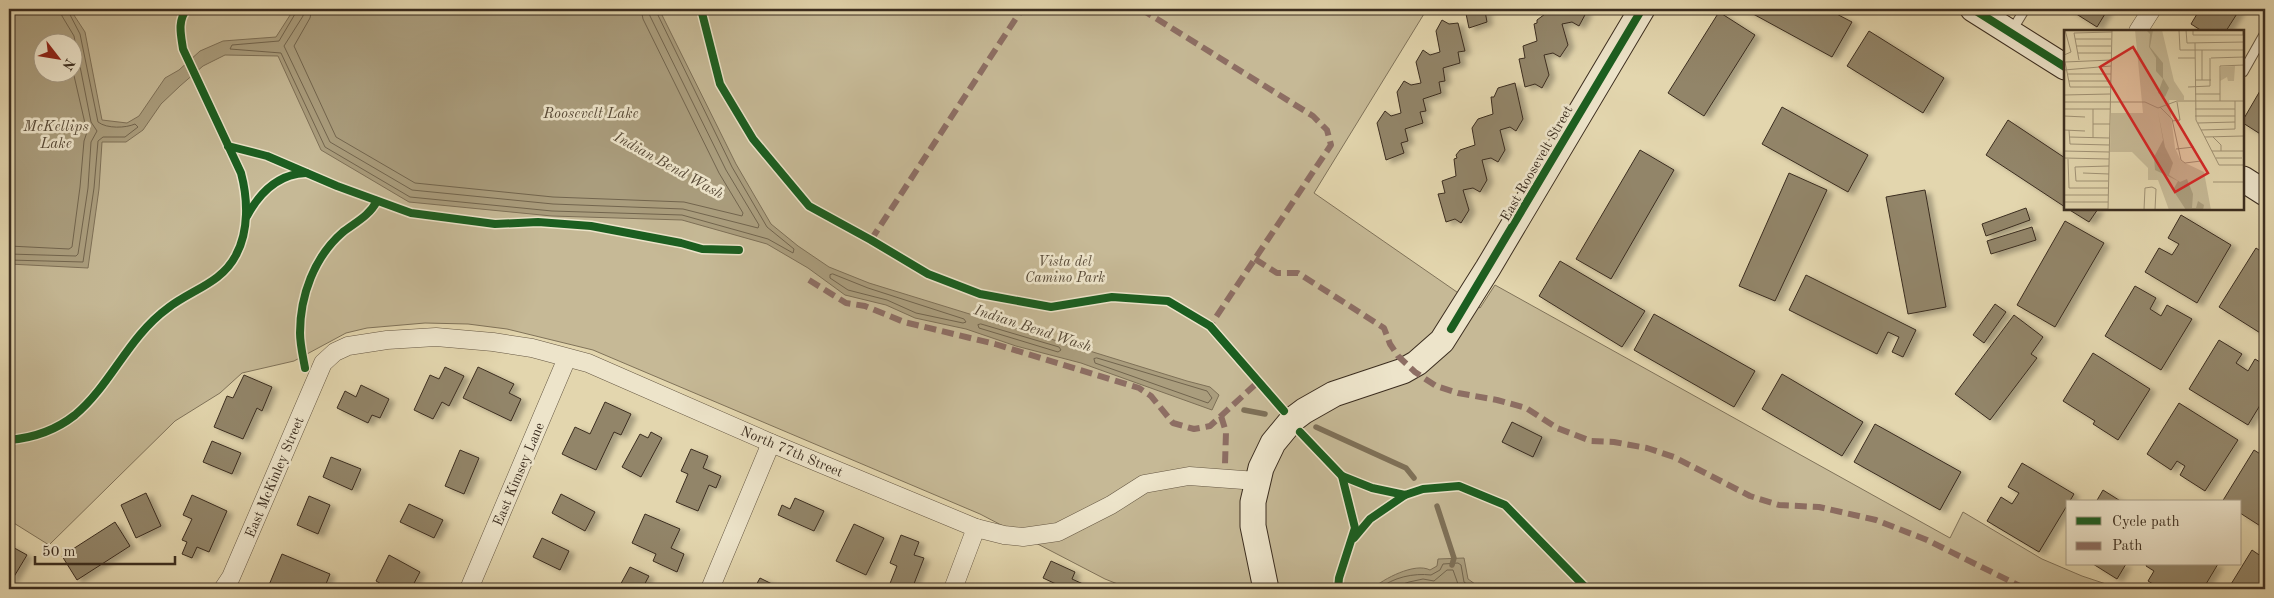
<svg xmlns="http://www.w3.org/2000/svg" width="2274" height="598" font-family="'Old Standard TT',serif">
<style>
.green{fill:#c6b996;stroke:#80735a;fill-rule:evenodd}
.water{fill:#aa9d7d;stroke:#7e7057;fill-rule:evenodd}
.lines{fill:none;stroke-linecap:round;stroke-linejoin:round}
.shore{stroke:#72654e;stroke-width:1}
.stream{stroke:#7e7057;stroke-width:5.5}
.building{fill:#928569;stroke:#3b2d1f;filter:url(#shadow)}
.lane-casing{stroke:#655743;stroke-width:11}
.street-casing{stroke:#655743;stroke-width:19}
.secondary-casing{stroke:#3b2d1f;stroke-width:27}
.lane{stroke:#ede4ca;stroke-width:9}
.street{stroke:#ede4ca;stroke-width:18}
.secondary{stroke:#ede4ca;stroke-width:25}
.quiet{stroke:#8d6e63;stroke-width:6;stroke-dasharray:12 6;stroke-linecap:butt}
.cycleway-casing{stroke:#ede4ca;stroke-width:11}
.cycleway{stroke:#1b5e20;stroke-width:8}
.labels{text-anchor:middle;stroke-width:5;stroke-linejoin:round;paint-order:stroke}
.street-label{font-size:14px;fill:#3b2d1f;stroke:#ede4ca}
.park-label{font-size:14px;font-style:italic;fill:#574937;stroke:#ede4ca}
.water-label{font-size:15px;font-style:italic;fill:#574936;stroke:#ede4ca}
.inset-road{fill:none;stroke:#a09275;stroke-width:1}
.view{fill:#d62828;fill-opacity:0.15;stroke:#d62828;stroke-width:2.5}
.inset-edge{fill:none;stroke:#3b2d1f;stroke-width:2.5}
</style>
<defs>
<filter id="shadow"><feDropShadow dx="5.5" dy="3" stdDeviation="2.5" flood-color="#0004"/></filter>
</defs>
<rect width="100%" height="100%" fill="#e3d6ae"/>
<filter id="stains"><feTurbulence type="fractalNoise" baseFrequency=".004" numOctaves="4"/><feColorMatrix values="0 0 0 0 .2 0 0 0 0 .09 0 0 0 0 .02 0 0 0 .5 -.17"/></filter>
<radialGradient id="worn" r=".72"><stop offset=".6" stop-color="#630" stop-opacity="0"/><stop offset="1" stop-color="#630" stop-opacity=".3"/></radialGradient>
<!-- green -->
<path class="green" d="M9 9H1427L1314 193 1480 308 1495 285 1950 538 1963 512 2042 559 2082 576 2121 589H1130L1105 579 980 514 593 350 507 329 468 324 425 323 367 328 346 333 294 361 242 373 220 393 175 421 49 545 9 520ZM42 42H72V72H42Z"/>
<!-- water -->
<g class="water">
<path d="M9 9H70L85 32 102 120 127 123 139 116 165 78 179 70 200 51 223 41 276 37 294 9H659L736 164 771 224 798 246 829 267 869 283 1187 381 1210 387 1219 395 1212 410 1081 363 1016 346 966 329 915 318 886 305 845 295 808 268 767 244 682 220 552 216 409 202 321 150 278 56 225 55 203 66 180 86 161 104 143 130 126 142H102L99 189 88 268 9 264ZM42 42H72V72H42Z"/>
<path d="M1464 558 1468 579 1482 589H1372C1383 579 1415 562 1430 570L1437 566 1438 559Z"/>
</g>
<g class="lines">
<!-- shore -->
<g class="shore">
<path d="M298 9 279 41 232 45 230 49 281 53 325 147 410 197 552 211 682 215 768 239 793 253 794 249 767 227 732 167 655 9"/>
<path d="M304 9 303 16 284 46 330 142 412 190 553 204 683 209 758 228 759 225 726 170 650 16 648 9"/>
<path d="M312 9 310 18 294 46 336 137 415 183 553 197 684 202 742 216 743 213 719 173 643 19 641 9"/>
<path d="M9 246 69 249 72 247 80 187 84 141 87 132 72 67"/>
<path d="M9 254 76 256 78 254 88 188 91 142 97 131 91 122 74 36 62 16 60 9"/>
<path d="M9 260 83 262 94 188 98 141 103 137H125L138 127 135 124C126 128 107 129 98 122L80 34 67 9"/>
<path d="M833 274 868 288 964 319 966 322 963 323 916 313 887 300 848 290 830 278V275Z"/>
<path d="M981 324 1059 347 1061 350 1058 352 979 328 978 325Z"/>
<path d="M1097 358 1207 391 1212 398 1208 403 1095 363 1094 359Z"/>
<path d="M1379 589C1393 577 1414 573 1431 575L1440 570 1443 564 1458 563 1461 565 1464 582 1474 589"/>
<path d="M1388 589 1409 582 1423 579 1434 581 1447 570H1453L1458 584 1463 589"/>
</g>
<!-- stream -->
<g class="stream">
<path d="M1244 410 1265 414"/>
<path d="M1316 427 1406 468 1414 478"/>
<path d="M1437 506 1454 558 1452 565"/>
</g>
</g>
<!-- building -->
<g class="building">
<path d="M1465 9H1491V10L1485 11 1487 22 1469 28Z"/>
<path d="M1555 9H1585L1586 13 1579 26 1572 22 1562 24 1568 45 1560 57 1553 53 1544 55 1549 75 1542 88 1535 84 1525 87 1519 59 1525 58 1523 46 1537 41 1534 24 1537 23V20L1545 14V12Z"/>
<path d="M1744 9H1827L1852 22 1832 57Z"/>
<path d="M2071 9H2108L2097 27 2070 10Z"/>
<path d="M2200 9H2240L2226 31H2202L2191 24Z"/>
<path d="M1719 12 1755 35 1704 116 1668 93Z"/>
<path d="M1442 20 1449 24 1458 23 1465 51 1458 52 1460 63 1443 68 1445 81 1439 82 1441 93 1423 99 1426 111 1420 112 1423 123 1405 129 1408 141 1401 143 1404 153 1386 160 1377 123 1385 111 1391 116 1401 113 1397 92 1404 81 1411 85 1421 83 1416 62 1423 50 1430 55 1440 52 1436 31Z"/>
<path d="M1869 31 1944 78 1923 113 1847 66Z"/>
<path d="M1515 83 1523 119 1516 131 1510 127 1500 130 1505 150 1498 162 1491 158 1482 160 1487 180 1480 192 1473 188 1463 190 1469 210 1461 223 1455 219 1446 222 1438 194 1445 193 1442 181 1456 176 1454 159 1457 158 1456 155 1460 150 1475 145 1472 128 1478 119 1493 114 1491 97H1494L1498 88Z"/>
<path d="M2264 84 2265 85V137L2243 123V120Z"/>
<path d="M1782 107 1868 155 1848 192 1762 144Z"/>
<path d="M2008 120 2065 158V207L1986 155Z"/>
<path d="M1640 150 1674 170 1611 279 1576 259Z"/>
<path d="M1789 173 1827 190 1775 301 1739 286Z"/>
<path d="M1925 190 1946 307 1908 314 1886 197Z"/>
<path d="M2026 208 2030 220 1986 236 1982 224Z"/>
<path d="M2068 209H2098L2089 222Z"/>
<path d="M2181 215 2231 245 2197 303 2145 272 2159 248 2172 255 2179 244 2168 238Z"/>
<path d="M2065 221 2104 243 2055 327 2017 305Z"/>
<path d="M2032 227 2036 240 1991 254 1987 241Z"/>
<path d="M2256 248 2265 254V336L2219 307Z"/>
<path d="M1560 261 1645 311 1622 347 1539 296Z"/>
<path d="M1806 275 1916 330 1903 357 1892 352 1899 337 1888 332 1877 354 1789 310Z"/>
<path d="M2135 286 2156 298 2150 309 2161 316 2167 305 2192 319 2161 370 2105 336Z"/>
<path d="M1995 304 2006 312 1984 343 1973 335Z"/>
<path d="M1654 314 1755 371 1734 407 1634 350Z"/>
<path d="M2014 315 2043 337 2031 354 2037 358 1990 420 1955 394Z"/>
<path d="M2219 340 2242 354 2236 363 2248 371 2255 359 2265 365V397L2248 425 2189 389Z"/>
<path d="M2093 353 2150 389 2118 440 2093 424 2095 421 2063 401Z"/>
<path d="M445 367 464 376 449 406 442 402 433 419 414 410 430 375 439 379Z"/>
<path d="M478 367 514 384 509 393 521 399 511 421 463 398Z"/>
<path d="M1782 374 1863 422 1842 456 1762 409Z"/>
<path d="M244 375 272 387 262 411 257 408 243 439 214 427 227 396 233 398Z"/>
<path d="M361 385 389 399 380 418 372 415 368 423 337 408 345 391 356 397Z"/>
<path d="M605 402 631 414 621 435 614 432 596 470 562 454 575 427 590 434Z"/>
<path d="M2179 403 2238 440 2205 491 2180 475 2185 466 2177 461 2171 470 2147 454Z"/>
<path d="M1512 422 1542 437 1533 457 1502 442Z"/>
<path d="M1875 424 1961 472 1940 510 1854 462Z"/>
<path d="M651 432 662 438 641 477 622 467 640 434 648 438Z"/>
<path d="M212 441 241 453 232 474 203 462Z"/>
<path d="M691 449 708 456 703 468 721 476 716 488 709 485 698 511 676 502 688 474 681 471Z"/>
<path d="M460 450 479 458 464 494 445 486Z"/>
<path d="M2254 450 2265 457V529L2240 513V502H2222Z"/>
<path d="M331 457 361 469 352 490 323 477Z"/>
<path d="M2022 463 2074 494 2039 552 1987 521 2001 497 2012 504 2019 493 2008 487Z"/>
<path d="M2103 490 2122 502H2096Z"/>
<path d="M146 493 161 526 136 538 121 505Z"/>
<path d="M561 494 595 512 585 531 552 513Z"/>
<path d="M192 495 227 511 209 552 197 547 192 558 182 554 187 542 182 540 192 519 183 515Z"/>
<path d="M309 496 330 505 318 534 297 525Z"/>
<path d="M795 498 824 511 814 531 778 515 782 505 790 509Z"/>
<path d="M409 504 443 520 434 538 400 522Z"/>
<path d="M645 514 680 529 671 548 684 554 677 572 653 561 656 554 632 543Z"/>
<path d="M115 522 130 546 77 580 62 556Z"/>
<path d="M854 524 884 538 866 575 836 561Z"/>
<path d="M901 535 919 542 914 555 924 558 912 589H896L889 586 897 566 890 563Z"/>
<path d="M542 538 569 551 560 570 533 557Z"/>
<path d="M9 545 27 555 9 585Z"/>
<path d="M2252 550 2265 559V589H2228Z"/>
<path d="M282 554 330 574 324 589H281L269 585Z"/>
<path d="M389 555 420 572 411 589H390L376 581Z"/>
<path d="M1051 561 1075 572 1072 579 1094 589H1053L1056 584 1043 578Z"/>
<path d="M2093 564H2126L2117 579Z"/>
<path d="M2147 564H2218L2203 589H2161L2148 581 2154 571 2146 566Z"/>
<path d="M630 567 649 576 642 589H618Z"/>
<path d="M760 578 782 589H754Z"/>
</g>
<g class="lines">
<defs>
<g id="lane">
<path d="M2011 32 2025 9"/>
<path d="M2243 72 2265 33"/>
</g>
<g id="street">
<path d="M2138 31 2152 9"/>
<path d="M223 589 231 577 323 363 335 352 348 346 387 340 436 337 493 342 532 348 588 363 771 443 976 528 1004 535 1023 537 1058 532 1111 505 1144 484 1189 476 1257 481"/>
<path d="M469 589 567 358"/>
<path d="M710 589 771 443"/>
<path d="M953 589 976 528"/>
</g>
<g id="secondary">
<path d="M1973 9 2065 67"/>
<path d="M2243 179 2265 193"/>
<path d="M1266 589 1253 526V502L1261 468 1273 443 1292 420 1304 411 1334 394 1403 371 1417 363 1442 341 1488 268 1642 9"/>
</g>
</defs>
<!-- lane casing -->
<use href="#lane" class="lane-casing"/>
<!-- street casing -->
<use href="#street" class="street-casing"/>
<!-- secondary casing -->
<use href="#secondary" class="secondary-casing"/>
<!-- lane -->
<use href="#lane" class="lane"/>
<!-- street -->
<use href="#street" class="street"/>
<!-- secondary -->
<use href="#secondary" class="secondary"/>
<!-- quiet -->
<g class="quiet">
<path d="M1141 9 1313 116 1327 130 1331 145 1210 326"/>
<path d="M871 240 1022 9"/>
<path d="M1255 259 1277 273H1298L1384 328 1390 344 1398 356 1415 372 1436 386 1458 393 1497 400 1526 408 1557 428 1591 441 1614 442 1647 448 1674 457 1750 496 1779 505 1819 507 1876 520 1927 540 2026 589"/>
<path d="M809 280 846 303 865 306 904 322 995 344 1139 388 1151 396 1173 423 1194 429 1210 426 1258 382"/>
<path d="M1221 416 1226 432 1225 464"/>
</g>
<defs>
<g id="cycleway">
<path d="M701 9 720 84 753 139 809 206 871 240 928 274 980 294 1051 307 1112 297 1168 301 1210 326 1284 411"/>
<path d="M1973 9 2065 67"/>
<path d="M228 146 267 156 337 186 411 213 495 224 538 222 591 226 681 243 702 249 739 250"/>
<path d="M247 216C260 192 278 174 306 173"/>
<path d="M1451 329 1642 9"/>
<path d="M305 368C303 357 300 344 300 333 300 296 314 257 343 232 356 222 369 216 377 201"/>
<path d="M1300 432 1342 476 1372 488 1405 495 1423 489 1459 486 1505 505 1587 589"/>
<path d="M9 440C33 438 56 430 75 415 111 385 128 337 168 308 191 290 222 283 236 255 249 231 248 199 241 173L183 49C181 35 177 21 187 9"/>
<path d="M1354 538 1370 519 1405 495"/>
<path d="M1338 589 1339 578 1355 528 1342 476"/>
</g>
</defs>
<!-- cycleway casing -->
<use href="#cycleway" class="cycleway-casing"/>
<!-- cycleway -->
<use href="#cycleway" class="cycleway"/>
</g>
<g class="labels">
<!-- street labels -->
<g class="street-label">
<text transform="translate(1536 163) rotate(-60)" y="5">East Roosevelt Street</text>
<text transform="translate(792 451) rotate(23)" y="5">North 77th Street</text>
<text transform="translate(518 474) rotate(-67)" y="5">East Kimsey Lane</text>
<text transform="translate(274 477) rotate(-67)" y="5">East McKinley Street</text>
</g>
<!-- park labels -->
<g class="park-label">
<text x="1065" y="266">Vista del<tspan x="1065" dy="16">Camino Park</tspan></text>
</g>
<!-- water labels -->
<g class="water-label">
<text x="591" y="118">Roosevelt Lake</text>
<text x="56" y="131">McKellips<tspan x="56" dy="17">Lake</tspan></text>
<text transform="translate(669 165) rotate(29)" y="5">Indian Bend Wash</text>
<text transform="translate(1033 328) rotate(18)" y="5">Indian Bend Wash</text>
</g>
</g>
<!-- overview -->
<g transform="translate(2064 30)">
<rect width="180" height="180" fill="#e3d6ae"/>
<path d="M71 0H98L110 51 120 66V70H105L111 118 117 131 140 142 147 180H105L94 150H84V138L68 122H46L47 83H79ZM171 36 170 51H164L163 47 156 51 157 37Z" fill="#c6b996"/>
<path d="M82 0H89L86 17 99 33V48L105 58 101 67 94 63 99 49 92 41V28L85 17 86 4ZM94 82 101 117 109 133 105 145 116 152 123 149 129 164 128 178H132L134 171 140 175 139 180H122L109 160 114 151 91 140 90 127 99 110Z" fill="#aa9d7d"/>
<path class="inset-road" d="M115 0 116 20H180M122 0 123 13 180 12M129 0V5H179V0M11 9H47M131 13 132 90 155 135H180M12 16H47M14 23H47M0 25 7 22 1 0M114 28H131M147 28 180 27M15 30 10 3 48 2M1 32 6 57H47M1 32 47 30M0 40 47 36M4 44H47M131 50H147M138 50V20M5 51H47M124 57 146 56V28M131 64H156M0 65 46 64M156 71V36L180 35M0 72H81L94 78 113 71H180M96 77 108 89 117 130 121 133 137 131 139 134M0 79H46M131 79H171M0 86 21 87M131 86H171M108 91 116 90 113 72M134 93 171 92M29 94H46M0 100 21 101M5 100 6 114 45 115M137 100 171 99V71M5 107 45 108M141 107 179 106M149 107 157 115V121M29 108V79M112 119 130 117M0 121 45 122M148 121H180M0 128 45 129M152 128H178M4 129 5 158H44M19 143 45 144M44 151H12L11 137 45 136M149 152H180M0 165H44M0 172H44M0 179H44M44 180 48 0M80 180 81 158 88 157 92 159 91 180"/>
<path class="view" d="M69 17 144 143 111 162 36 37Z"/>
<rect width="180" height="180" class="inset-edge"/>
</g>
<!-- margin -->
<rect width="2274" height="598" fill="none" stroke="#e3d6ae" stroke-width="30"/>
<rect x="10" y="10" width="2254" height="578" fill="none" stroke="#3b2d1f" stroke-width="2.5"/>
<rect x="15" y="15" width="2244" height="568" fill="none" stroke="#3b2d1f"/>
<!-- legend -->
<rect x="2066" y="500" width="175" height="65" fill="#ede4ca" stroke="#a69b86"/>
<rect x="2076" y="517" width="25" height="8" fill="#1b5e20" stroke="#a69b86"/>
<text x="2112" y="526" font-size="15" fill="#3b2d1f">Cycle path</text>
<rect x="2076" y="542" width="25" height="8" fill="#8d6e63" stroke="#a69b86"/>
<text x="2112" y="550" font-size="15" fill="#3b2d1f">Path</text>
<!-- north arrow -->
<g transform="translate(58 58) rotate(121)"><circle r="24" fill="#ede4ca" stroke="#a69b86"/>
<path d="M0-4L9 19L0 12L-9 19Z" fill="#8f2418"/>
<text y="-8" font-size="14" font-weight="bold" text-anchor="middle" fill="#3b2d1f">N</text>
</g>
<!-- scale -->
<path d="M35 556v8h140v-8" fill="none" stroke="#3b2d1f" stroke-width="2.5"/>
<text x="42" y="556" font-size="15" fill="#3b2d1f" stroke="#ede4ca" stroke-width="4" paint-order="stroke">50 m</text>
<rect width="100%" height="100%" filter="url(#stains)"/>
<rect width="100%" height="100%" fill="url(#worn)"/>
</svg>
